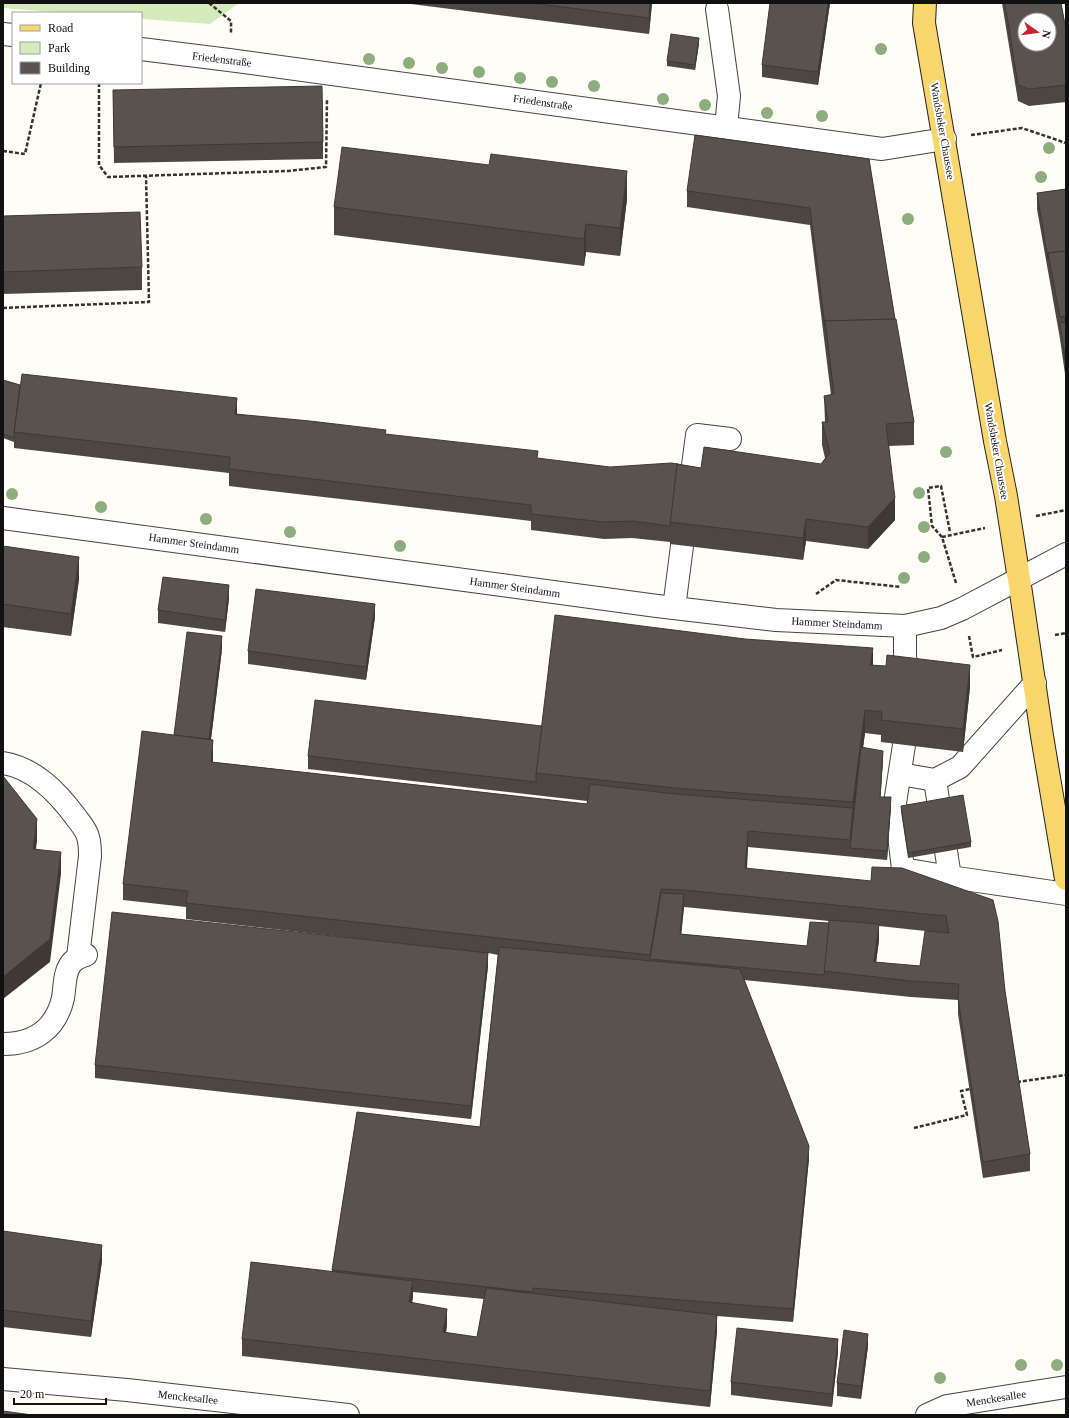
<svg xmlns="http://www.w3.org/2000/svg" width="1069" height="1418" font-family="'Times New Roman',serif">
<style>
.green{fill:#d5ebbd}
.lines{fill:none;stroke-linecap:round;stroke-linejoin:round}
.minor-casing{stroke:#444;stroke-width:24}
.major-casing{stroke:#222;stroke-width:24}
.path{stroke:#333;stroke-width:2.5;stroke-dasharray:4 2;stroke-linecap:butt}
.minor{stroke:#fff;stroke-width:22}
.major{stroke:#f9d66b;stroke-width:22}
.tree{fill:#8dad7f}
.wall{fill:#4d4742;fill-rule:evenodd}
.shaded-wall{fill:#3f3936}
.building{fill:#5a524d;stroke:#3f3936;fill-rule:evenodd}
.labels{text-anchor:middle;stroke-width:4;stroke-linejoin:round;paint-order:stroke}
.street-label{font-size:11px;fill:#111;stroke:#fff}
</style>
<rect width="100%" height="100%" fill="#fffdf5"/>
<!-- green -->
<path class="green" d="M3 3H239L210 24 141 19V13H65L3 8Z"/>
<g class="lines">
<defs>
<g id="minor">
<path d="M717 9 729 96 726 127"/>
<path d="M3 34 13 35"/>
<path d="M141 49 229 60 882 149 945 139"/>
<path d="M690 488 697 435 730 439"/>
<path d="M3 518 657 606 776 620 905 626 941 618 962 609 1066 554"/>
<path d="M674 608 682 546"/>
<path d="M905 626V657L909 680"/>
<path d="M904 745 895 803 903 869 950 877 1066 894"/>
<path d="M3 763C34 768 57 792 75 816 80 823 86 829 88 837 90 843 90 849 90 856L78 957"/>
<path d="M900 774 935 780 960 767 1035 683"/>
<path d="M935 780 950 877"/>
<path d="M3 1044C34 1044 56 1029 63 998 65 987 64 974 70 965 74 959 79 957 86 955"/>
<path d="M3 1379 127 1390 348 1415"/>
<path d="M927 1415 947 1406 1066 1387"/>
</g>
<path id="major" d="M925 3 924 23 995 441 1006 496 1019 579 1042 736 1066 879"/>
</defs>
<!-- minor casing -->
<use href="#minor" class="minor-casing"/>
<!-- major casing -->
<use href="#major" class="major-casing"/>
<!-- path -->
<g class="path">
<path d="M209 3 231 21V34"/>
<path d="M99 83V165L108 177 288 171 326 167 327 100"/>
<path d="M971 135 1022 128 1066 143"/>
<path d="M3 151 25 154 41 83"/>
<path d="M3 308 149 302 146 176"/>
<path d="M1036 516 1066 510"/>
<path d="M942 537 932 526 928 488 941 486 950 532"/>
<path d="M956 583 942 537 985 528"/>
<path d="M816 594 836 580 901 587"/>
<path d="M1055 635 1066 633"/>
<path d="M969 636 973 657 1002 650"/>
<path d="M1017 1082 1066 1075"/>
<path d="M914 1128 967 1115 961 1091 970 1089"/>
</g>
<!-- minor -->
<use href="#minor" class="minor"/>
<!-- major -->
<use href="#major" class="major"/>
</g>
<!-- trees -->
<g class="tree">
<circle cx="881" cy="49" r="6"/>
<circle cx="369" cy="59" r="6"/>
<circle cx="409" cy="63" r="6"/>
<circle cx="442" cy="68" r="6"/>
<circle cx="479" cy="72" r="6"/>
<circle cx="520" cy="78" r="6"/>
<circle cx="552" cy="82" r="6"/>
<circle cx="594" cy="86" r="6"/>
<circle cx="663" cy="99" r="6"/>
<circle cx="705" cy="105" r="6"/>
<circle cx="767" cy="113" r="6"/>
<circle cx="822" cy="116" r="6"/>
<circle cx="1049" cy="148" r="6"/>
<circle cx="1041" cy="177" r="6"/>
<circle cx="908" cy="219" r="6"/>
<circle cx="946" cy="452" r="6"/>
<circle cx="919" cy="493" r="6"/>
<circle cx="12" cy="494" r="6"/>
<circle cx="101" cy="507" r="6"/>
<circle cx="206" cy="519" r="6"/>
<circle cx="924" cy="527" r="6"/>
<circle cx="290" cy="532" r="6"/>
<circle cx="400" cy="546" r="6"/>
<circle cx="924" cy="557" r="6"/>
<circle cx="904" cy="578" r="6"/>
<circle cx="1021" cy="1365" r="6"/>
<circle cx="1057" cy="1365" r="6"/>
<circle cx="940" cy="1378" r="6"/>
</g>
<!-- wall -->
<g class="wall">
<path d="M403 3H652L649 34Z"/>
<path d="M830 3 818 85 762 77V65Z"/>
<path d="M1002 3H1061L1066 30V102L1029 106 1018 101Z"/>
<path d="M699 43 695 70 667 66V61Z"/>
<path d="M113 90 323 142V159L114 163Z"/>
<path d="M869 159 895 319 914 422V445L889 446 895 520 868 549 806 541 803 560 670 544V542L632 538 604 539 531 530V521L229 486V473L14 448V442L3 438V380L20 385 386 434 538 459 610 467 678 464 701 468 821 464 825 458 822 445V422H825L824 396 831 395 810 225 687 207V191Z"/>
<path d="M1066 189V381L1060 339 1037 209V193Z"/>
<path d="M627 199 620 256 586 252 584 266 334 235V207Z"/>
<path d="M3 216 142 267V290L3 294Z"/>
<path d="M3 546 79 579 71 636 3 627Z"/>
<path d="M229 598 225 632 158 623V610Z"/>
<path d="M375 617 366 680 248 664V651Z"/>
<path d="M222 649 211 739 213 756V762L587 804V801L308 769V756L542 726 873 665 970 687 963 752 881 742V735L865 733 863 747 883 759 880 797 891 806 887 860 748 847 747 869 993 900 1005 991 1030 1154V1171L983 1178 958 1014V1000L911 997 824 988 744 980 809 1158 793 1322 717 1316V1331L710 1407 242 1356V1339L332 1271 357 1112 480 1127 498 955 488 953V966L471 1119 95 1078V1065L437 948 186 919V907L123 900V884ZM684 907 829 921V923L807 946 681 934ZM879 926 944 933 920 966 876 962 879 940ZM413 1292 484 1299 477 1337 446 1333 447 1325 412 1302 413 1297Z"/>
<path d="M901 806 971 842V847L908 858 901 811Z"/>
<path d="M3 1231 102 1261 91 1337 3 1327Z"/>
<path d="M868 1346 861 1399 837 1396V1383Z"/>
<path d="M838 1352 832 1407 731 1395V1382Z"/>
</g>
<!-- shaded-wall -->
<g class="shaded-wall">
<path d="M650 3H652L649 34V18Z"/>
<path d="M828 3H830L818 85V72Z"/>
<path d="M699 38V43L695 70V65Z"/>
<path d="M627 171V199L620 256V228Z"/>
<path d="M586 224V252L584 266V239Z"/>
<path d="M237 398V414H235Z"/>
<path d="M895 498V520L868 549V527Z"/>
<path d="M806 519V541L803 560V538Z"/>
<path d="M79 557V579L71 636V614Z"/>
<path d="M229 585V598L225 632V620Z"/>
<path d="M375 604V617L366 680V667Z"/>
<path d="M222 636V649L209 755V742Z"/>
<path d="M873 648V671L870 665Z"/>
<path d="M970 665V687L963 752V729Z"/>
<path d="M865 710V733L853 824V802Z"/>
<path d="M213 740V756L211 778V762Z"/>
<path d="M883 751V759L880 805V797Z"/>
<path d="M891 797V806L887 860V851Z"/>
<path d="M853 808V824L850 848V840Z"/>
<path d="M37 819V841L33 872V849Z"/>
<path d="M748 831V847L745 885V868Z"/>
<path d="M61 852V874L50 962 3 999V977Z"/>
<path d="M684 894V907L680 947V934Z"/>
<path d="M879 924V940L874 979V962Z"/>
<path d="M488 953V966L471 1119V1106Z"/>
<path d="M809 1146V1158L793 1322V1309Z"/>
<path d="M102 1245V1261L91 1337V1321Z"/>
<path d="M413 1281V1297L409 1318V1302Z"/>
<path d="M447 1309V1325L443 1349V1332Z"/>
<path d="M717 1315V1331L710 1407V1391Z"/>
<path d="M868 1334V1346L861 1399V1386Z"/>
<path d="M838 1339V1352L832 1407V1394Z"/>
</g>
<!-- building -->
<g class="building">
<path d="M532 3H650L649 18Z"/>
<path d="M770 3H828L818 72 762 65Z"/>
<path d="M1005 3H1061L1066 30V85L1029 89 1018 85ZM1025 20H1049V44H1025Z"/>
<path d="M671 34 699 38 695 65 667 61Z"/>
<path d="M322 86 323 142 114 147 113 90Z"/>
<path d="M695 135 869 159 895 319 825 321V326L810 208 687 191Z"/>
<path d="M342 147 489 165 491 154 627 171 620 228 586 224 584 239 334 207Z"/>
<path d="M1066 189V251L1048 253V259L1037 193Z"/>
<path d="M140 212 142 267 3 272V216Z"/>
<path d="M1066 251V316L1060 317 1048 253Z"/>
<path d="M896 319 914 422 886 424 895 498 868 527 806 519 803 538 670 522 677 464 701 468 704 447 821 464 830 453 822 422H828L824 396 834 394 825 321Z"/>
<path d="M1066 322V365L1060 323Z"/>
<path d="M22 374 237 398 235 414 310 421 386 430 385 434 538 451 537 458 610 467 671 463 678 464H677L670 526 632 521 604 522 531 514V505L229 469 230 457 14 432Z"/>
<path d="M3 380 20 385 14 432V438L3 434Z"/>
<path d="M3 546 79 557 71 614 3 604Z"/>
<path d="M163 577 229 585 225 620 158 610Z"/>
<path d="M256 589 375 604 366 667 248 651Z"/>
<path d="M555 615 745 639 873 648 870 665 886 666 887 655 970 665 963 729 881 720 882 712 865 710 853 802 675 788 536 773Z"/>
<path d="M187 632 222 636 209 739 174 735Z"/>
<path d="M315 700 542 726 536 773V782L308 756Z"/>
<path d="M142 731 213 740 211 762 587 804 590 784 675 794 853 808 850 840 748 831 745 868 871 881 872 867 902 868 993 900 998 921 1005 991 1030 1154 983 1162 958 998 959 984 911 981 824 971 829 920 879 924 874 962 920 966 925 931 949 933 946 916 684 890 661 889 650 955 186 903 188 891 123 884Z"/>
<path d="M861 747 883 751 880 797H891L887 851 850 848Z"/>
<path d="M3 776 37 819 33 849 61 852 50 939 3 977Z"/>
<path d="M963 795 971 842 908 853 901 806Z"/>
<path d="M661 893 684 894 680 934 807 946 810 922 829 923 824 975 650 959Z"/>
<path d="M112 912 488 953 471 1106 95 1065Z"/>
<path d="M499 947 740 969 809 1146 793 1309 533 1288V1292L332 1270 357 1112 480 1127Z"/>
<path d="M3 1231 102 1245 91 1321 3 1310Z"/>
<path d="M251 1262 413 1281 409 1302 447 1309 443 1332 477 1337 486 1288 717 1315 710 1391 242 1339Z"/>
<path d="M737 1328 838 1339 832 1394 731 1382Z"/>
<path d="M844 1330 868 1334 861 1386 837 1383Z"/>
<path d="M3 1411 32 1415H3Z"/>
</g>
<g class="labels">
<!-- street labels -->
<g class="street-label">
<text transform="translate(222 59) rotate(7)" y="4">Friedenstraße</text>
<text transform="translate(543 102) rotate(8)" y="4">Friedenstraße</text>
<text transform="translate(943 131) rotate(80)" y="4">Wandsbeker Chaussee</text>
<text transform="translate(997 451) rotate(80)" y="4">Wandsbeker Chaussee</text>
<text transform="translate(194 543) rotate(8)" y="4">Hammer Steindamm</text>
<text transform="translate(515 587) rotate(8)" y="4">Hammer Steindamm</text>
<text transform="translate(837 623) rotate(3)" y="4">Hammer Steindamm</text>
<text transform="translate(188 1397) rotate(6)" y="4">Menckesallee</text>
<text transform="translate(996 1398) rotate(-9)" y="4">Menckesallee</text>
</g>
</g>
<!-- border -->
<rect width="1069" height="1418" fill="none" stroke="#111111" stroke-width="8"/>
<!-- legend -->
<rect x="12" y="12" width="130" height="72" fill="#ffffff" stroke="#a0a0a0"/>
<rect x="20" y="25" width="20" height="6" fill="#f9d66b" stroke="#a0a0a0"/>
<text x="48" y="32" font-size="12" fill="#111111">Road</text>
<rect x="20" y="42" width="20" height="12" fill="#d5ebbd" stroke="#a0a0a0"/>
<text x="48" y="52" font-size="12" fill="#111111">Park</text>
<rect x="20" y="62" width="20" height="12" fill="#5a524d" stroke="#a0a0a0"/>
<text x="48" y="72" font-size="12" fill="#111111">Building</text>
<!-- north arrow -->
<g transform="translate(1037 32) rotate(104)"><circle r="19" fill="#ffffff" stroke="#a0a0a0"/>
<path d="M0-3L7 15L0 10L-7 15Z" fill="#c4262e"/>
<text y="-6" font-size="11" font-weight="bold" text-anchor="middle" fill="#111111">N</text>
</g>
<!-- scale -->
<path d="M14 1398v6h92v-6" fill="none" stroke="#111111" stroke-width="2"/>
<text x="20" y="1398" font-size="12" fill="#111111" stroke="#ffffff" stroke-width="3" paint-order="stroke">20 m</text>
</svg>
